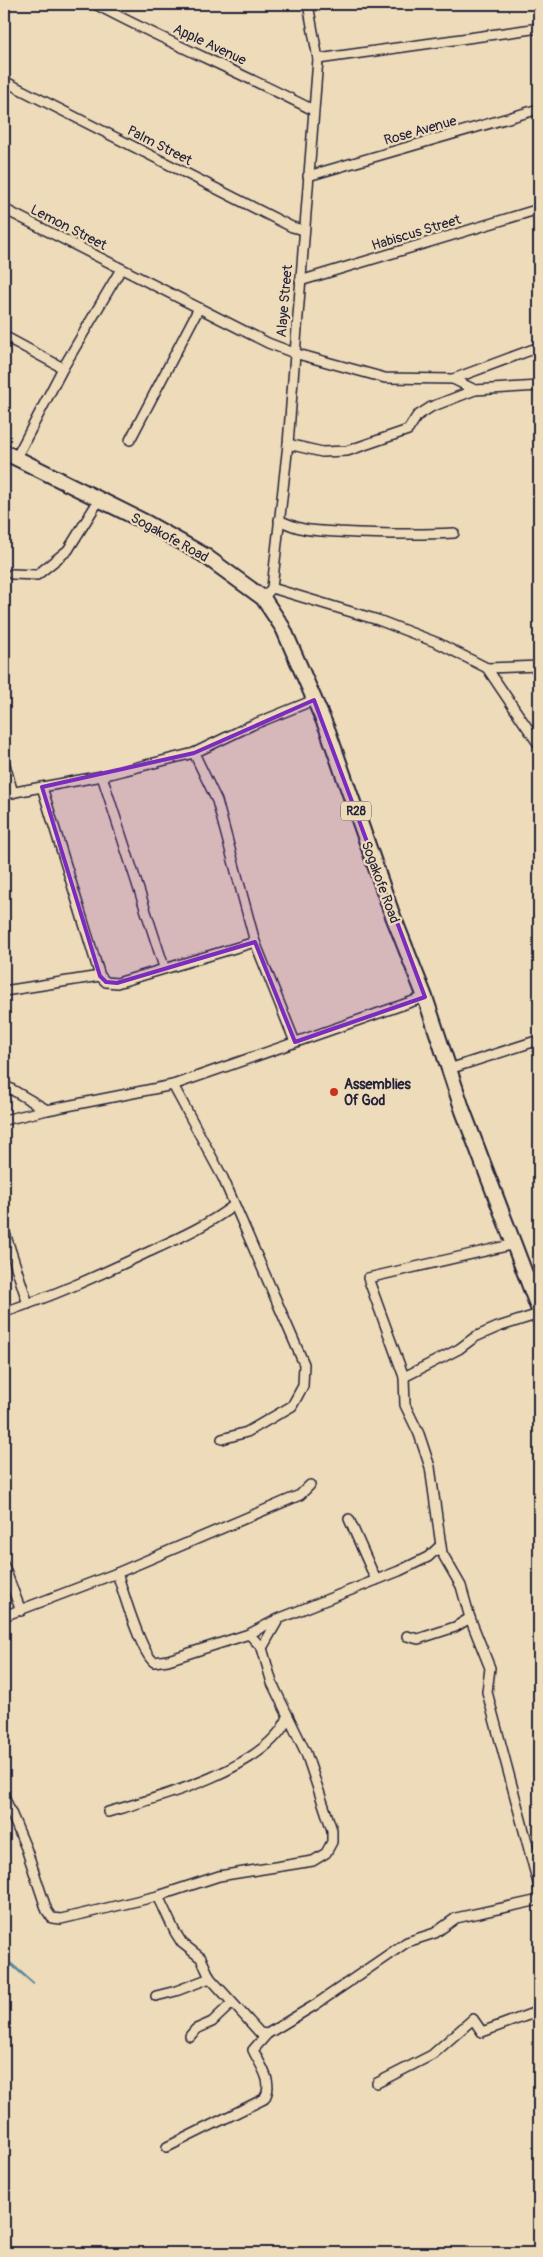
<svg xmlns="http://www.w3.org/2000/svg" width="543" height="2257" font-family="Pangolin,sans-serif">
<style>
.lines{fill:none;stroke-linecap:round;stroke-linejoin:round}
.stream{stroke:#59899c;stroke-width:2.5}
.street-casing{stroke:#22223b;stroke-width:12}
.primary-casing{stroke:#22223b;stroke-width:18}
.street{stroke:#eedbb9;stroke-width:9}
.primary{stroke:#eedbb9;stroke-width:14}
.marked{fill:#7b2cbf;fill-opacity:0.2;stroke:#7b2cbf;stroke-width:4;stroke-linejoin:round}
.poi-dot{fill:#c8321e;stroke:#eedbb9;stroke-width:2}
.labels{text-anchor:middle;stroke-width:4.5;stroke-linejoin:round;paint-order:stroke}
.shield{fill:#eedbb9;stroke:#5f5a61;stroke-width:1}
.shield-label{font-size:12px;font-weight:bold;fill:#22223b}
.street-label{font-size:14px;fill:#22223b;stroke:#eedbb9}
.poi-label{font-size:14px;font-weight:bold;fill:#22223b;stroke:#eedbb9;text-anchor:start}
</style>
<rect width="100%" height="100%" fill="#eedbb9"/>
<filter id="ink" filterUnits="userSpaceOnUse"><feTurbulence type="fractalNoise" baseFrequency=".02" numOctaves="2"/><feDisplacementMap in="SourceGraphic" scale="10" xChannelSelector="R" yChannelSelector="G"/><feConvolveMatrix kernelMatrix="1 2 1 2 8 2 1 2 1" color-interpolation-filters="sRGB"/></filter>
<g filter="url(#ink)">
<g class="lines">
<!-- stream -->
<path class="stream" d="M4 1958 33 1983"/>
<defs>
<g id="street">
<path d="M95 4C166 42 242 73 313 110"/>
<path d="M318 59 539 28"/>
<path d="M4 81 292 227 304 230"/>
<path d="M308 176 539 109"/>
<path d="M4 209 268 343 294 353 385 378 453 379 539 347"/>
<path d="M300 281 539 209"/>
<path d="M4 336 63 368"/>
<path d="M453 379 475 390 539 386"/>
<path d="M130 440 199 308"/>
<path d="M288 444 322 452 347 451 408 430 417 416 431 407 475 390"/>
<path d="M16 458 63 368 121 269"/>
<path d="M279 520C304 532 312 530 338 532 377 534 415 535 454 533"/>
<path d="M12 574 37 575 68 550 99 500"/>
<path d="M272 588 378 620 438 643 487 668 539 745"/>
<path d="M263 598 272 588 288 444 318 59 308 4"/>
<path d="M487 668 539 666"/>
<path d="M194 753 217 801 255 942 295 1042"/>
<path d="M4 761 13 793"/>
<path d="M102 776 164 967"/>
<path d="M42 787 102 776 194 753 252 725 314 700"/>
<path d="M4 794 42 787 100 976 106 982 117 983 255 942"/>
<path d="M4 991 100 976"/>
<path d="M449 1069 539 1040"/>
<path d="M4 1085 47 1110"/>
<path d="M4 1120 47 1110 173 1085"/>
<path d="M4 1230 28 1304"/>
<path d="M515 1244 368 1278 404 1377 405 1405 419 1434 430 1467 442 1553 461 1586 470 1618 490 1668 487 1692 539 1887"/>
<path d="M4 1312C51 1297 97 1276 142 1255 174 1240 205 1227 233 1206"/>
<path d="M404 1377 459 1349 475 1337 498 1327 539 1314"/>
<path d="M222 1439 247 1432 292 1406 303 1386 304 1364 223 1178 173 1085 425 997"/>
<path d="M349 1519 376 1580"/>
<path d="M4 1566 21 1611"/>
<path d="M117 1573C123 1591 141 1653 154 1662L168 1660 249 1634 278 1619 399 1571 428 1557 440 1546"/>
<path d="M4 1616 117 1573 300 1495 310 1485"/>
<path d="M407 1636 418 1639 455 1627 470 1618"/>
<path d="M262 1648 278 1620"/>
<path d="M4 1796 26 1848 47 1911 52 1918 61 1919 158 1896 219 1876 313 1861 326 1853 332 1842V1830L306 1753 272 1683 262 1648 249 1634"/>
<path d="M108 1812C158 1798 268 1768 288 1717"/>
<path d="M158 1896 175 1932 182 1943 201 1958 210 1978"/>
<path d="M156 1996 176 1991 210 1978 260 2033 267 2034 315 2005 407 1942 435 1933 456 1918 539 1900"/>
<path d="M190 2036 196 2029 212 2022 232 2003"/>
<path d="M377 2083 432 2055 473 2019 482 2032 539 2011"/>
<path d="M167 2147 264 2099C275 2083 260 2065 253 2050L267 2034"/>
</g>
<path id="primary" d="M4 452 147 523 204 555 263 598 283 628 328 731 391 911 425 997 463 1111 539 1310"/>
</defs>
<!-- street casing -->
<use href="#street" class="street-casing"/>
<!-- primary casing -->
<use href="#primary" class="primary-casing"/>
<!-- street -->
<use href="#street" class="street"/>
<!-- primary -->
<use href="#primary" class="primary"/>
</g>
</g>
<!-- marked area -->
<path class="marked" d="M314 700 425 997 295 1042 255 942 117 983 106 982 100 976 42 787 194 753Z"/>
<!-- markers -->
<circle class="poi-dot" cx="334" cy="1092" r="5"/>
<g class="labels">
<!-- shield labels -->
<rect class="shield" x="341" y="801.5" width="30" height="19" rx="4"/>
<g class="shield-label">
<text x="356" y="815">R28</text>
</g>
<!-- street labels -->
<g class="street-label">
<text transform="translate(210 44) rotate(25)" y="5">Apple Avenue</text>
<text transform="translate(420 130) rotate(-16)" y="5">Rose Avenue</text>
<text transform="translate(160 145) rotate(27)" y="5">Palm Street</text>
<text transform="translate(69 227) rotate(27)" y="5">Lemon Street</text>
<text transform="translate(416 232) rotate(-17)" y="5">Habiscus Street</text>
<text transform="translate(284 301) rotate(-85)" y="5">Alaye Street</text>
<text transform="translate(170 537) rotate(29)" y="5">Sogakofe Road</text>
<text transform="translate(381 882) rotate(70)" y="5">Sogakofe Road</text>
</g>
<!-- poi labels -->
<g class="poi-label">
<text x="344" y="1089">Assemblies<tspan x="344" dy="16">Of God</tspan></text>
</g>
</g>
<!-- margin -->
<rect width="543" height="2257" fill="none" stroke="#eedbb9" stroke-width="20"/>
<rect x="10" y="10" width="523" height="2237" fill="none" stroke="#22223b" stroke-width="2" filter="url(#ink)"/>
</svg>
